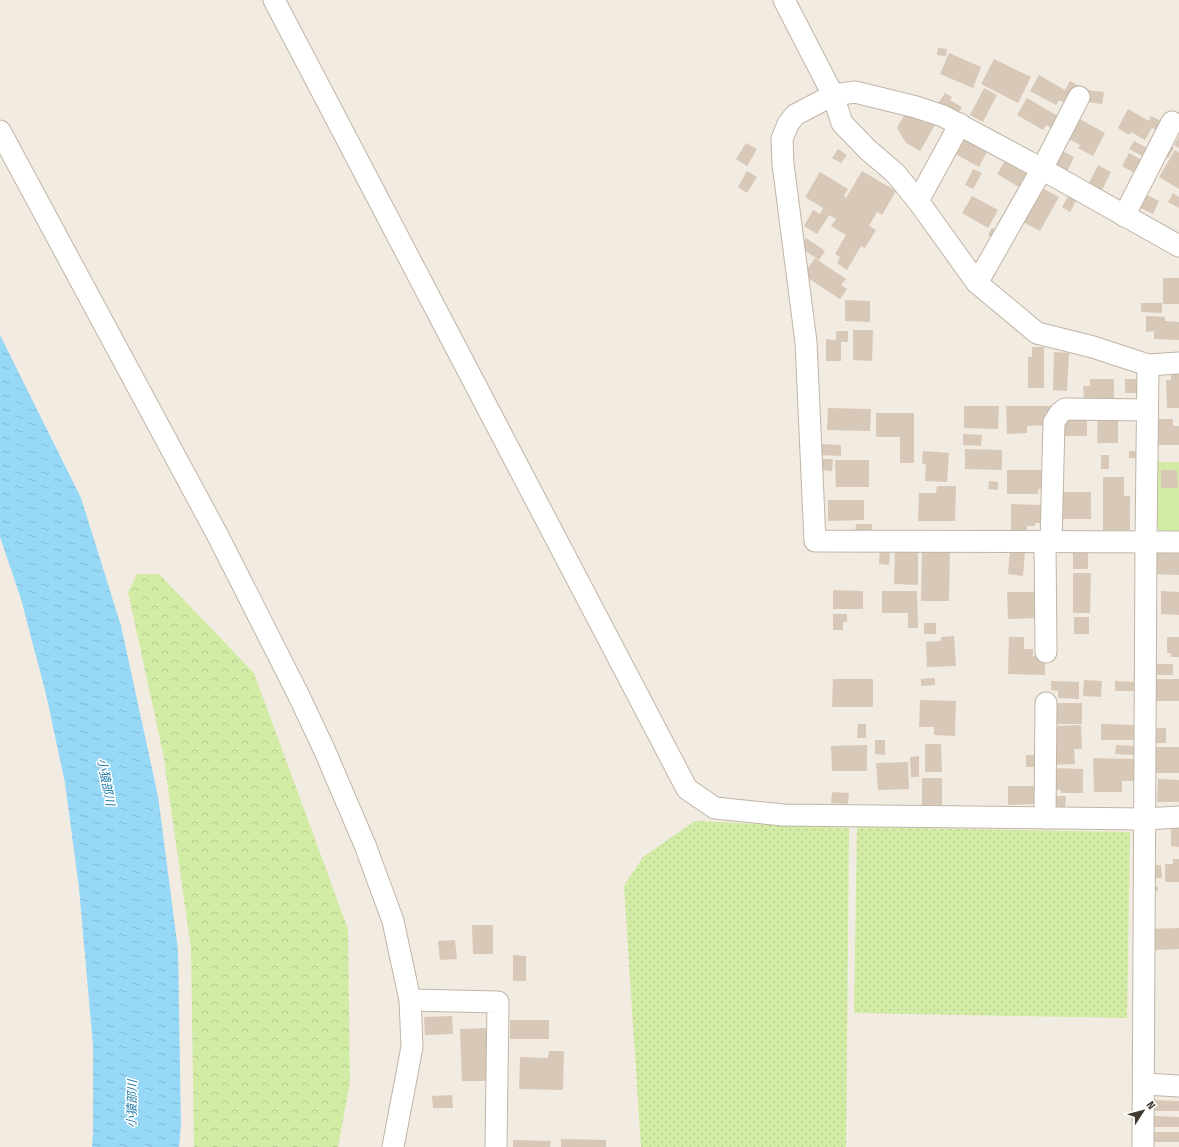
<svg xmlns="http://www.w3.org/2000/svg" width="1179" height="1147" font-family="'Fira Sans Condensed','Noto Sans JP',sans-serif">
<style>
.grass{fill:url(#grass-dots)}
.forest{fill:url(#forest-crowns)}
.park{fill:#d2eba5}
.water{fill:url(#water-ripples)}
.building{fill:#d7c8b8}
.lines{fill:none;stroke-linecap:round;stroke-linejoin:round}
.minor-casing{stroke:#c0b5a6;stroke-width:23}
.minor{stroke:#fff;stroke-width:21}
.labels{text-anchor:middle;stroke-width:3;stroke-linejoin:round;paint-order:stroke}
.water-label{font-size:12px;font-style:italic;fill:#217ba6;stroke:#fff}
</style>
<defs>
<pattern id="grass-dots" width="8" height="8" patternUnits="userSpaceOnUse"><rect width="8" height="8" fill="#d2eba5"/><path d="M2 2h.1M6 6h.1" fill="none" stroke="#b6ca8e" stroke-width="1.8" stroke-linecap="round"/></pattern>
<pattern id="forest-crowns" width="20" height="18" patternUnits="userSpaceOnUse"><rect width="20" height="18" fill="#d2eba5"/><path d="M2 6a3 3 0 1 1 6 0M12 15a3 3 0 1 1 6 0" fill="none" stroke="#b6ca8e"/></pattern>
<pattern id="water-ripples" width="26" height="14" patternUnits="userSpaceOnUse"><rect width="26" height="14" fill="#96d8f6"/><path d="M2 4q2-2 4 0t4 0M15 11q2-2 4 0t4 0" fill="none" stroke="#82bad3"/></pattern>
</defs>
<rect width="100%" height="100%" fill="#f2ebe1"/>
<!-- grass -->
<g class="grass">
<path d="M695 821 849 828 846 1147H641L624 886 643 857Z"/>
<path d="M857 827 1130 832 1127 1018 854 1013Z"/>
</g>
<!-- forest -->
<path class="forest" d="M137 574H159L254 673 348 929 350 1082 338 1147H194L191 948 163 753 128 592Z"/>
<!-- park -->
<path class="park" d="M1155 462H1179V532H1161L1154 525Z"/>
<!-- water -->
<path class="water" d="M0 335 81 498 121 626 158 796 178 950 181 1126 179 1147H92L93 1133V1045L79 888 65 783 46 694 21 599 0 537Z"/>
<!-- building -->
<g class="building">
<path d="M938 48 947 49 946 56 937 55Z"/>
<path d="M949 53 981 67 973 88 940 74Z"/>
<path d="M994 59 1031 77 1018 103 981 84Z"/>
<path d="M1039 75 1065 90 1070 81 1079 86 1069 105 1059 100 1056 105 1030 91Z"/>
<path d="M984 88 997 95 983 122 970 115Z"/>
<path d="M1087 90 1104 92 1102 104 1086 102Z"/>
<path d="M945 93 952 97 950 100 962 107 956 117 937 105Z"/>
<path d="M1027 98 1061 118 1054 130 1046 125 1043 130 1017 115Z"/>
<path d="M1128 109 1149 121 1151 116 1161 121 1156 130 1152 128 1145 140 1131 132 1129 135 1118 128Z"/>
<path d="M907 110 935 125 920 151 906 143 897 128Z"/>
<path d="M1076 117 1105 133 1093 156 1078 148 1080 145 1065 137Z"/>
<path d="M960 133 989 148 979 167 950 151Z"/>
<path d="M1179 136V148L1174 145Z"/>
<path d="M1134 141 1149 149 1144 157 1129 149Z"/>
<path d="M746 143 757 149 747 166 736 159Z"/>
<path d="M1168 145 1174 148 1168 158 1162 154Z"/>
<path d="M838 149 847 155 841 163 832 158Z"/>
<path d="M1059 149 1074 157 1067 172 1051 164Z"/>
<path d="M1175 150 1179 153V189L1159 177Z"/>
<path d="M1129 153 1145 162 1138 175 1122 166Z"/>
<path d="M1006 159 1028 171 1019 187 997 174Z"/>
<path d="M1098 165 1111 172 1100 194 1087 187Z"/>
<path d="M973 169 982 173 973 189 965 185Z"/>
<path d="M747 171 757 177 747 193 738 187Z"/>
<path d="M862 171 896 191 882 215 877 212 869 226 876 230 865 248 861 246 847 270 837 263 840 257 835 254 846 235 831 226 836 219 829 215 817 234 804 226 813 210 820 214 823 208 805 197 820 172 848 189 844 196 846 198Z"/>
<path d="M1040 187 1059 197 1040 231 1021 221Z"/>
<path d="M1070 193 1078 197 1070 212 1062 207Z"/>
<path d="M1143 193 1159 201 1153 214 1137 206Z"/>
<path d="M1173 193 1179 197V208L1168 202Z"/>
<path d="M972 196 998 210 988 228 962 213Z"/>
<path d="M992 228 1001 233 997 241 988 235Z"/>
<path d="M806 238 825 251 819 260 800 247Z"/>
<path d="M815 258 846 279 841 285 847 289 840 299 803 275Z"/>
<rect x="1163" y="278" width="16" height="26"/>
<path d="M845 300 870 301V322L845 321Z"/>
<path d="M1141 303H1162V313L1141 312Z"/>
<path d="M1146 316 1165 317V321L1179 322V340L1154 339V331L1146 332Z"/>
<path d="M853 330H873L872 361 853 360Z"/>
<path d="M836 331H848V342H841V361H826V339L836 340Z"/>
<path d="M1032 347H1044V388H1028V357H1032Z"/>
<path d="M1054 352 1069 353 1067 391 1053 390Z"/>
<path d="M1171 368H1179V408H1167L1166 380H1171Z"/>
<path d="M1090 379H1114V398H1084L1083 386H1090Z"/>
<rect x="1125" y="379" width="14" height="14"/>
<path d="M964 406H999L998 429 964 428Z"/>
<path d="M1006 406H1051V425L1027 426V433L1007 434Z"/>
<path d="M828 408 871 409 870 431 827 430Z"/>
<path d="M876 413H914V463H900V437H876Z"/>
<path d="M1098 414 1118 420V443H1097Z"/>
<path d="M1156 419H1173V426H1179V445H1156Z"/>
<rect x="1061" y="420" width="26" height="16"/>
<path d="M963 434 982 435 981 446 963 445Z"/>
<path d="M820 444 841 445V456L820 455Z"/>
<path d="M965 449 1002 450V470L965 469Z"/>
<path d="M923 451 949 453 947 482 925 481 926 464H922Z"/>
<rect x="1129" y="451" width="9" height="7"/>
<rect x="1101" y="455" width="8" height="14"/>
<path d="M820 459H833L832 471 820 470Z"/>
<path d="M835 460H869V487H836Z"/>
<path d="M1007 470H1048V484H1041V489H1038V494H1007Z"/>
<path d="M1161 470H1177L1178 488H1161Z"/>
<path d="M1103 477H1124V496H1130V530H1103Z"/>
<path d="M989 481 998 482V490L988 489Z"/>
<path d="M937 486H956L955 521H918L919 493H936Z"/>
<rect x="1057" y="492" width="34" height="27"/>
<path d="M828 500H864V520L828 521Z"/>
<path d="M1011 504 1045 505V523H1035V526H1027V535H1011Z"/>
<path d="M856 524H872L871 534 855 533Z"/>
<path d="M1154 548 1179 549V575L1154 574Z"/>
<path d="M880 550H890L889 565 879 564Z"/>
<path d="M895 550H918V585L894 584Z"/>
<path d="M922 550H950L949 601H921Z"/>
<path d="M1010 551 1025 552 1023 576 1008 574Z"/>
<rect x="1073" y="553" width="15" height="16"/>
<path d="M1073 573H1091L1090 613H1073Z"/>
<path d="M833 590 863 591V609H833Z"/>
<path d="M882 591H917L918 628H908V613H882Z"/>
<path d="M1161 591 1179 592V615L1161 614Z"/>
<path d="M1007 592H1037L1038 618 1008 619Z"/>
<path d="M833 614H847V622H843V630H833Z"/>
<rect x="1074" y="617" width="15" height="17"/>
<rect x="924" y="623" width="12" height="11"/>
<path d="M954 636 956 666 927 667 926 642 941 641V637Z"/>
<path d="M1009 637H1024V649H1033V656H1045V675L1008 674Z"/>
<path d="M1167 637H1179V657H1171V653H1167Z"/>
<rect x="1153" y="664" width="20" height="11"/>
<path d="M935 678V685L921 686V679Z"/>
<path d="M833 679H873V707H832Z"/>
<rect x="1153" y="679" width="26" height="22"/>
<path d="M1084 680 1102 681 1101 697 1083 696Z"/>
<path d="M1051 681 1079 682V699L1058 698V691L1051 690Z"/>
<path d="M1115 681 1137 682 1136 691H1115Z"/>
<path d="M920 700 956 701 955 736 934 735V727H919Z"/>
<path d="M1050 703H1082V724H1054Z"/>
<path d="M858 724H866V738H857Z"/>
<path d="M1101 724 1137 725V740H1101Z"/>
<path d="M1081 725 1082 749H1074L1075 764 1051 765 1049 726Z"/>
<rect x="1152" y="728" width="14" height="15"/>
<path d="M875 740H885V755L875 754Z"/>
<path d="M925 744H941L942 772H925Z"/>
<path d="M867 745V771H832L831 746Z"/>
<path d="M1116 745 1136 746 1135 755 1115 754Z"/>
<rect x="1152" y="747" width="27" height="26"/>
<rect x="1026" y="755" width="15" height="12"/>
<path d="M919 756V777H911L910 757Z"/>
<path d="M1093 758 1134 759V781H1122V792H1094Z"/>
<path d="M908 762 909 789 878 790 876 763Z"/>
<path d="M1052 768 1083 769V793H1061V790H1051Z"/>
<rect x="922" y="778" width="20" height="27"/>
<path d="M1158 779 1179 780V802H1157Z"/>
<path d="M1008 786H1040V804L1008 805Z"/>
<path d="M832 792 849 793 848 804 831 803Z"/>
<path d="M1050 796H1066L1065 809H1050Z"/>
<path d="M1171 825H1179V847L1171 846Z"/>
<path d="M1173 859H1179V882H1165V864H1173Z"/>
<path d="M1150 865H1161L1162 878H1156V883H1150Z"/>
<rect x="1150" y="887" width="8" height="4"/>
<path d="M472 925H493V954H473Z"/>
<path d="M1179 928V949L1151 950 1150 929Z"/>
<path d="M455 940 457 959 440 960 438 941Z"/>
<path d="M513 955 526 956V981H513Z"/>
<path d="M452 1016 453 1034 425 1035 424 1017Z"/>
<rect x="510" y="1020" width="39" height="19"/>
<path d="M489 1028 491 1081H462L460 1029Z"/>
<path d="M549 1051H564L563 1090 519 1089 520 1057 548 1058Z"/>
<path d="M452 1095 453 1108H433L432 1096Z"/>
<path d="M1153 1100 1179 1101V1111H1153Z"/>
<path d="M1153 1116 1179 1117V1127H1153Z"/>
<rect x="1152" y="1132" width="27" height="10"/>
<path d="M561 1139 606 1140V1147H561Z"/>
<path d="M513 1140 551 1141 550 1147H513Z"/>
</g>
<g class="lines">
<defs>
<g id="minor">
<path d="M274 0 687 789 715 808 783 815 1145 819 1179 817"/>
<path d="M784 0 833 95 842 123 867 149 895 173 918 201 977 283 1037 333 1093 347 1148 365 1179 363"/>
<path d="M0 131 218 536 298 694 324 749 365 845 393 921 410 1000 412 1047 393 1147"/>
<path d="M918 201 960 124"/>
<path d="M1124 216 1172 122"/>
<path d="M1179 246 1042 169 943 116 916 107 855 92 833 95 795 115 788 124 782 139 783 164 806 342 815 541 1179 542"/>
<path d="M977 283 1042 169 1079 97"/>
<path d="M1045 542 1046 652"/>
<path d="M1051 542 1054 422 1060 413 1065 409 1147 410"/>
<path d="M1045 818 1046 703"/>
<path d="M410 1000 498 1002 496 1147"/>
<path d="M1145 1084 1179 1086"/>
<path d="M1143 1147 1146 542 1148 365"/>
</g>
</defs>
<!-- minor casing -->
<use href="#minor" class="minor-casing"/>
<!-- minor -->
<use href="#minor" class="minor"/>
</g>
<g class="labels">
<!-- water labels -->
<g class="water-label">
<text transform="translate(106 782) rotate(79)" y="4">小猿部川</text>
<text transform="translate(132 1104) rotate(-89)" y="4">小猿部川</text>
</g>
</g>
<!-- north arrow -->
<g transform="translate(1143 1111) rotate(54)" stroke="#ffffff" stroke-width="3" paint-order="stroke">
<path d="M0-3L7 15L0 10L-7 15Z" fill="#433b31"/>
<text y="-6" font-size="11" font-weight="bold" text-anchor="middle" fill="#433b31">N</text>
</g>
</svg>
